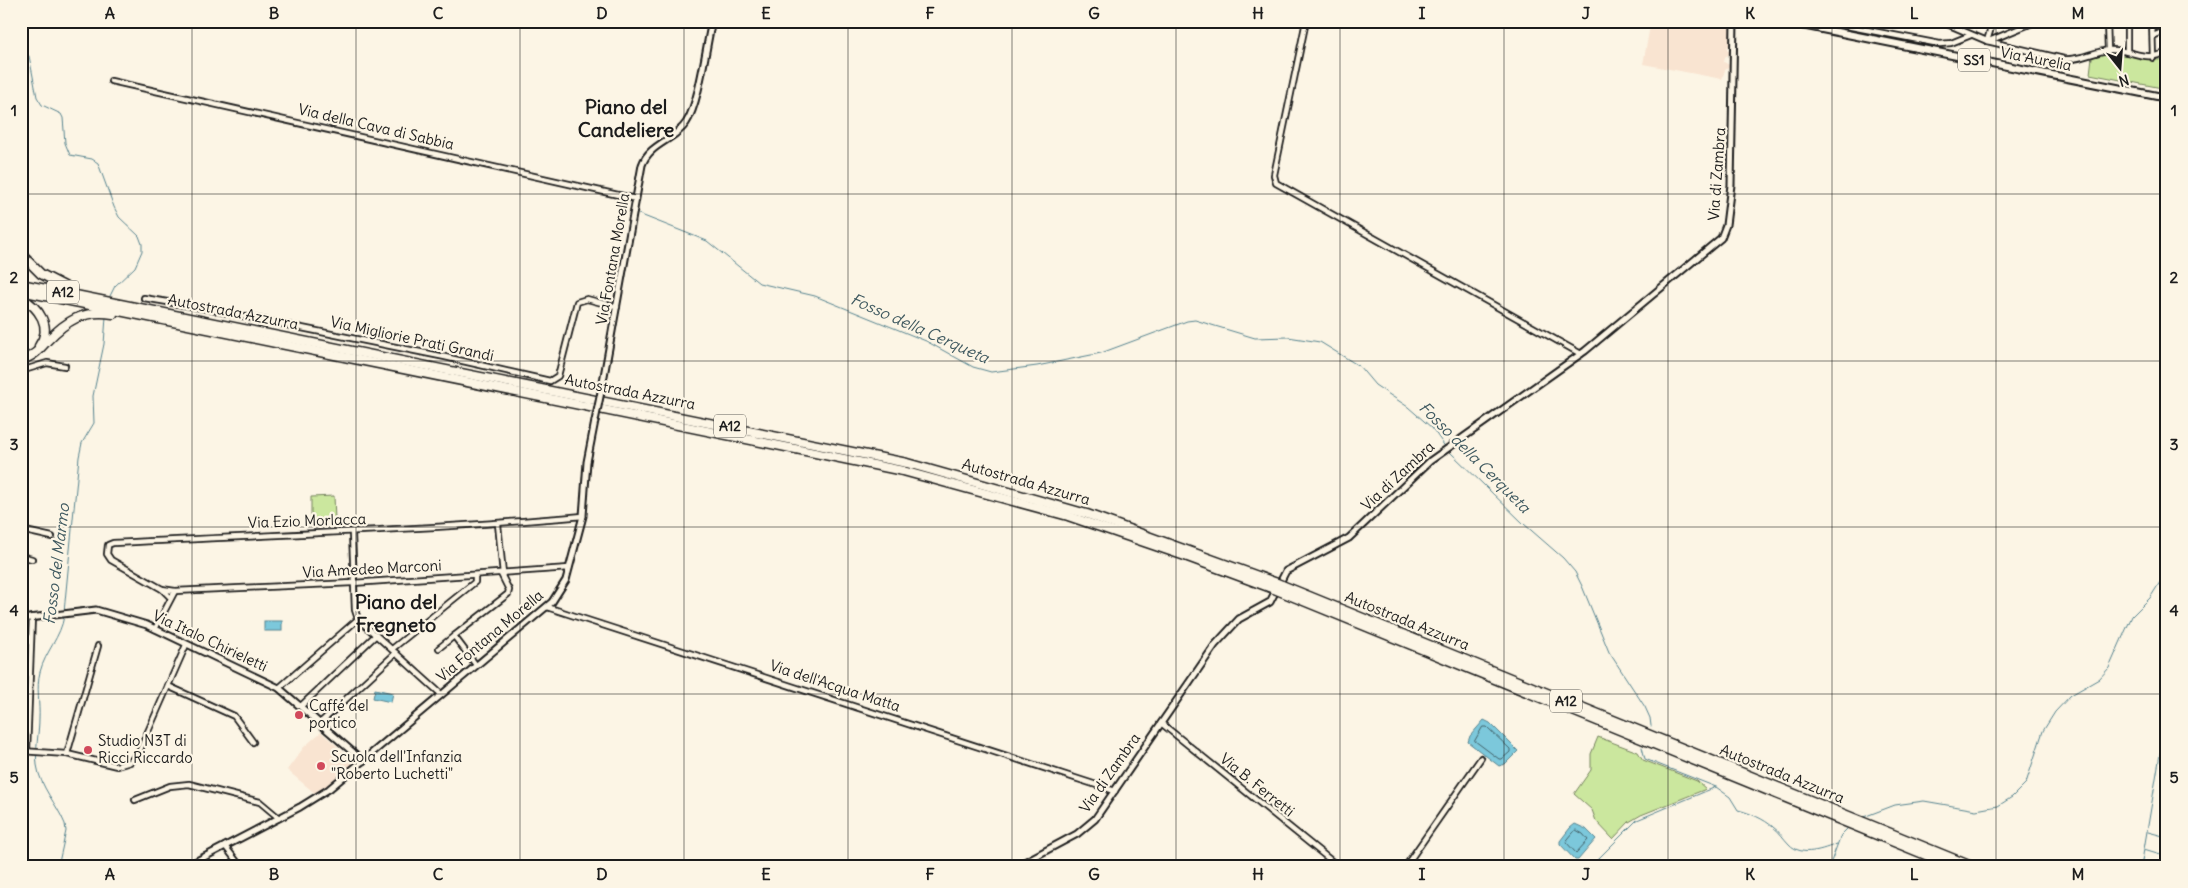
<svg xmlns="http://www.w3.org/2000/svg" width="2188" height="888" font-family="Delius,sans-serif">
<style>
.built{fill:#f9e4d1}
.green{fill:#cbe79e;stroke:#74825d}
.water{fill:#7cc8db;stroke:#56838f}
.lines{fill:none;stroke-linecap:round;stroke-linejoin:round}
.shore{stroke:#426168;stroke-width:1}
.stream{stroke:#56838f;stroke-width:1}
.minor-casing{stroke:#1c1c1c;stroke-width:8}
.tertiary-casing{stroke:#1c1c1c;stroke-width:9}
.primary-casing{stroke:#1c1c1c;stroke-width:10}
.motorway-casing{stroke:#1c1c1c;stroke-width:11}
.minor{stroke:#fcf5e5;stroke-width:4.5}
.tertiary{stroke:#fcf5e5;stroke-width:5}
.primary{stroke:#fcf5e5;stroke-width:6}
.motorway{stroke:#fcf5e5;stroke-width:8}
.tertiary-bridge-casing{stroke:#1c1c1c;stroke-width:9;stroke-linecap:butt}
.motorway-bridge-casing{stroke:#1c1c1c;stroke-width:11;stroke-linecap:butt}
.tertiary-bridge{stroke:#fcf5e5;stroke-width:5}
.motorway-bridge{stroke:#fcf5e5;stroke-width:8}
.grid{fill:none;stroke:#1c1c1c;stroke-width:1;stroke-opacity:0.55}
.poi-dot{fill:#d1495b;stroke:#fcf5e5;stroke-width:2}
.labels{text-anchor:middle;stroke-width:4.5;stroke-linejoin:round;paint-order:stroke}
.shield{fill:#fcf5e5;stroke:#5f5d58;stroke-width:1}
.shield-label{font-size:14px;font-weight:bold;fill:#1c1c1c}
.street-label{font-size:15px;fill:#1c1c1c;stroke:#fcf5e5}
.poi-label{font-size:15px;fill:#1c1c1c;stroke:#fcf5e5;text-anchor:start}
.water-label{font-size:16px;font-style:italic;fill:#3e585f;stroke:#fcf5e5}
.district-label{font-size:20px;font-weight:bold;fill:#1c1c1c;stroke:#fcf5e5}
.neatline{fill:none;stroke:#1c1c1c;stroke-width:2}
.grid-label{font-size:16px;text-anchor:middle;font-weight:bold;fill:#1c1c1c}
</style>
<rect width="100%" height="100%" fill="#fcf5e5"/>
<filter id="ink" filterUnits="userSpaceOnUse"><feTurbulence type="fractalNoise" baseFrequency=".02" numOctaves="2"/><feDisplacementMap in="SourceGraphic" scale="10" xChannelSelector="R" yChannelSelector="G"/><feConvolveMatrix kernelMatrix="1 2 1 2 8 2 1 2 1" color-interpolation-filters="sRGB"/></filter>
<g filter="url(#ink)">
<!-- built -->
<g class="built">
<path d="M1651 21H1731L1730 46H1728L1727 49 1731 53 1725 57 1724 62 1731 66 1725 70 1722 79 1643 64Z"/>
<path d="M321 732 356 763 334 783 317 795 287 770 304 747Z"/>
</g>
<!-- green -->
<g class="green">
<path d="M2107 53 2159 60 2167 56V89L2090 74 2092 57Z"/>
<path d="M334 496 335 520H311V497Z"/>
<path d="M1598 737 1638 752 1643 760 1697 781 1706 789 1641 815 1629 822 1613 839 1596 821 1592 810 1574 794 1591 770V754Z"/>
</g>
<!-- water -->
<g class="water">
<rect x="264" y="621" width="18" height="10"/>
<path d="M375 689 393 693 391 702 373 698Z"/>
<path d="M1484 720 1490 723 1518 751 1505 764 1499 766 1468 742 1470 736Z"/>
<path d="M1575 824 1586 829 1596 839 1578 860H1575L1560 844V841L1570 828Z"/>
</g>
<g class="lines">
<!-- shore -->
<g class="shore">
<path d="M1483 727H1487L1510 749V752L1502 759H1499L1475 741Z"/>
<path d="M1576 830 1583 834 1588 840 1576 853 1566 842Z"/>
</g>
<!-- stream -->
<g class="stream">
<path d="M21 50 29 56 37 97 42 105 61 114 63 118 65 143 70 155 92 159 98 163 114 207 119 217 139 236 142 244V251L135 267 115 286 110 296"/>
<path d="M636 213 707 241 759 283 815 296 926 341 973 367 991 372 1037 366 1101 353 1187 321 1195 320 1255 338 1288 337 1320 342 1359 366 1375 385 1408 407 1432 428 1446 448"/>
<path d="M1449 451 1524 524 1563 558 1575 572 1582 586 1609 652 1645 707 1650 718 1651 726"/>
<path d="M64 612 79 457 82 443 94 423 93 396 104 344 106 317"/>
<path d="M1642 747 1645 759 1716 787 1730 797 1738 810C1750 813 1764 819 1773 827 1779 831 1784 839 1789 844 1802 858 1823 849 1837 844"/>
<path d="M1861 818 1895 805 1924 801 1976 810 1998 806 2012 797 2026 783 2043 731 2055 712 2071 695 2099 679 2109 668 2132 616 2150 598 2167 571"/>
<path d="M2148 832 2167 837"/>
<path d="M2144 849 2167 856"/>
<path d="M58 867 66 831 65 824C57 804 40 787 37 765 35 750 39 733 39 719 40 704 36 687 40 672 45 652 61 637 64 616"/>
<path d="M1590 867 1637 820 1716 787"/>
<path d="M1829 867 1841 835 1848 828"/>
<path d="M2141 867 2167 713"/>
</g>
<defs>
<g id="minor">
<path d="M1306 21 1274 175 1276 183 1581 354"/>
<path d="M1831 21 1836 24 1940 44 1951 43 1971 35"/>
<path d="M1940 21 1987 41 2064 59C2080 61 2094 51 2110 50 2133 49 2144 63 2167 52"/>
<path d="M2107 21 2108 51"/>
<path d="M2127 21V52"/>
<path d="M2152 21 2153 58"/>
<path d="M2153 36 2167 30"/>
<path d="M1987 41 1993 21"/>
<path d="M1989 41 2037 21"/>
<path d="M111 81 636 199"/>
<path d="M144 298 203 308 445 357 550 381 558 376 577 302 587 299 617 307"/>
<path d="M21 371 47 363 65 366"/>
<path d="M498 524 503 574"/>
<path d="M21 530 52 537"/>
<path d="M352 533 355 610 358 619 441 694"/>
<path d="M21 556 32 559"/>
<path d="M162 589 111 560 107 554 108 545 113 543C270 535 426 530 583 516"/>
<path d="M175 591 353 583 569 568"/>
<path d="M547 607 1115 791"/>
<path d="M155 629 175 591 162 589 171 598"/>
<path d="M439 648 454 636"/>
<path d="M392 649 475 582V576"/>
<path d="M476 665 454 636 508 594 509 590 501 574"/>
<path d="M168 686 234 716 253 742"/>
<path d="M279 688 358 619"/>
<path d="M301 706 376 635"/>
<path d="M320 723 396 653"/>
<path d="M1161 723 1339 867"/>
<path d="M21 751 67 754 117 766 130 762 139 752 186 645"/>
<path d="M27 751 32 617"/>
<path d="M67 754 98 646"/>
<path d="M135 800 170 786 189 784 260 802 279 818"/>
<path d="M225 846 241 867"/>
<path d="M1405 867 1481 758"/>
</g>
<g id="tertiary">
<path d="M602 387 642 165C650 143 674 141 686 123 699 104 706 46 712 21"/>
<path d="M21 619 96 610 147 625 279 688 363 761"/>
<path d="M185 867 300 807 329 789 552 602 566 580 583 516 587 462 595 421"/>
<path d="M1015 867 1077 834 1095 819 1215 645 1239 619 1270 602 1286 571 1349 538 1430 461 1585 351 1721 238 1726 225 1731 185 1734 21"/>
</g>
<path id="primary" d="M1782 21 2167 98"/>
<g id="motorway">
<path d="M21 254 41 274 72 290"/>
<path d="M21 284 907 463 1087 514 1277 583"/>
<path d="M21 291 903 471 1068 516 1185 556 1274 589"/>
<path d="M21 298C39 307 53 327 39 346"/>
<path d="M21 360C33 357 39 350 47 341 66 321 84 309 113 314"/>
<path d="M1282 585 1974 867"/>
<path d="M1279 591 1955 867"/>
</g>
</defs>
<!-- minor casing -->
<use href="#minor" class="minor-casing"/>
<!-- tertiary casing -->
<use href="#tertiary" class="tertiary-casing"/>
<!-- primary casing -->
<use href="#primary" class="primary-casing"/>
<!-- motorway casing -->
<use href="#motorway" class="motorway-casing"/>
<!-- minor -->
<use href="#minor" class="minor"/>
<!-- tertiary -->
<use href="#tertiary" class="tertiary"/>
<!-- primary -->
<use href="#primary" class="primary"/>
<!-- motorway -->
<use href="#motorway" class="motorway"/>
<defs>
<path id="tertiary-bridge" d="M595 421 602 387"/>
<g id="motorway-bridge">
<path d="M1277 583 1282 585"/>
<path d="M1274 589 1279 591"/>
</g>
</defs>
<!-- tertiary-bridge casing -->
<use href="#tertiary-bridge" class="tertiary-bridge-casing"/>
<!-- motorway-bridge casing -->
<use href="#motorway-bridge" class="motorway-bridge-casing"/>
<!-- tertiary-bridge -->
<use href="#tertiary-bridge" class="tertiary-bridge"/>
<!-- motorway-bridge -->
<use href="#motorway-bridge" class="motorway-bridge"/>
</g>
</g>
<!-- grid -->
<path class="grid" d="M192 21V867M356 21V867M520 21V867M684 21V867M848 21V867M1012 21V867M1176 21V867M1340 21V867M1504 21V867M1668 21V867M1832 21V867M1996 21V867M21 194H2167M21 361H2167M21 527H2167M21 694H2167"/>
<!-- markers -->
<g class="poi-dot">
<circle cx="299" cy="715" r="5"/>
<circle cx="88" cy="750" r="5"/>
<circle cx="321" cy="766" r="5"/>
</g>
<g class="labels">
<!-- shield labels -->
<g class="shield">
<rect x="1958" y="48.5" width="32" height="23" rx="4"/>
<rect x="47" y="280.5" width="32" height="23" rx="4"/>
<rect x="714" y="414.5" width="32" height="23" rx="4"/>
<rect x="1550" y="689.5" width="32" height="23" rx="4"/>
</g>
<g class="shield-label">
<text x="1974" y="65">SS1</text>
<text x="63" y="297">A12</text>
<text x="730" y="431">A12</text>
<text x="1566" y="706">A12</text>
</g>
<!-- street labels -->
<g class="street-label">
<text transform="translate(2036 59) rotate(11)" y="5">Via Aurelia</text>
<text transform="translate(376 127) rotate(13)" y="5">Via della Cava di Sabbia</text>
<text transform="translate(1717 174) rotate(-86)" y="5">Via di Zambra</text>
<text transform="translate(613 259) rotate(-80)" y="5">Via Fontana Morella</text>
<text transform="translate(233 312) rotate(11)" y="5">Autostrada Azzurra</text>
<text transform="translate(412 339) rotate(12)" y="5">Via Migliorie Prati Grandi</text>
<text transform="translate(630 392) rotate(11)" y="5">Autostrada Azzurra</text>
<text transform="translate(1398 476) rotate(-43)" y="5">Via di Zambra</text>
<text transform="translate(1026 482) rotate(16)" y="5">Autostrada Azzurra</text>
<text transform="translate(307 521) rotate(-2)" y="5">Via Ezio Morlacca</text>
<text transform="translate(372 569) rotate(-3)" y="5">Via Amedeo Marconi</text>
<text transform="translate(1407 621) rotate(22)" y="5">Autostrada Azzurra</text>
<text transform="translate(490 636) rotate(-40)" y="5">Via Fontana Morella</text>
<text transform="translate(210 641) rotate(25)" y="5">Via Italo Chirieletti</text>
<text transform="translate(835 686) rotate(18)" y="5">Via dell'Acqua Matta</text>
<text transform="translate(1110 773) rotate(-55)" y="5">Via di Zambra</text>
<text transform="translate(1782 774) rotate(22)" y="5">Autostrada Azzurra</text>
<text transform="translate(1257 785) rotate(39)" y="5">Via B. Ferretti</text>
</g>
<!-- poi labels -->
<g class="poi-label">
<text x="309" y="711">Caffé del<tspan x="309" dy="17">portico</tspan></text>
<text x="98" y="746">Studio N3T di<tspan x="98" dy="17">Ricci Riccardo</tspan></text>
<text x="331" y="762">Scuola dell'Infanzia<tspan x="331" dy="17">"Roberto Luchetti"</tspan></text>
</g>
<!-- water labels -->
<g class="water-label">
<text transform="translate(920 328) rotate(24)" y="6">Fosso della Cerqueta</text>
<text transform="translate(1475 457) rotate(45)" y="6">Fosso della Cerqueta</text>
<text transform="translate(56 564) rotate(-83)" y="6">Fosso del Marmo</text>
</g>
<!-- district labels -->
<g class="district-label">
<text x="626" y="114">Piano del<tspan x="626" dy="23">Candeliere</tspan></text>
<text x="396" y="609">Piano del<tspan x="396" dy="23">Fregneto</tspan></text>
</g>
</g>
<!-- margin -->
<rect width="2188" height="888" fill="none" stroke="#fcf5e5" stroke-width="55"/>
<!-- north arrow -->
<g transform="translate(2120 68) rotate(163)" stroke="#fcf5e5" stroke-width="4" paint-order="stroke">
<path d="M0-4L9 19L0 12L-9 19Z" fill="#1c1c1c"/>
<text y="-8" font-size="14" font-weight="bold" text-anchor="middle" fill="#1c1c1c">N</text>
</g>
<rect x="28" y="28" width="2132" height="832" class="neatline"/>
<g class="grid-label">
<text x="110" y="19">A</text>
<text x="274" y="19">B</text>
<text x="438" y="19">C</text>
<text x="602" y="19">D</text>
<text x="766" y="19">E</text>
<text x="930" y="19">F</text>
<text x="1094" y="19">G</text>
<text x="1258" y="19">H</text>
<text x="1422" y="19">I</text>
<text x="1586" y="19">J</text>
<text x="1750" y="19">K</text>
<text x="1914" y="19">L</text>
<text x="2078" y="19">M</text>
<text x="14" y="116">1</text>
<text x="2174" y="116">1</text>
<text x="14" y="283">2</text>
<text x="2174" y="283">2</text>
<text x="14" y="450">3</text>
<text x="2174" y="450">3</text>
<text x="14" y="616">4</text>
<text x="2174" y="616">4</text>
<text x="14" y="783">5</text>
<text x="2174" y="783">5</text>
<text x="110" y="880">A</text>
<text x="274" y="880">B</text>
<text x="438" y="880">C</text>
<text x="602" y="880">D</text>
<text x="766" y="880">E</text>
<text x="930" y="880">F</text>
<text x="1094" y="880">G</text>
<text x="1258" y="880">H</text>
<text x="1422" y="880">I</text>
<text x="1586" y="880">J</text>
<text x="1750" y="880">K</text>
<text x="1914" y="880">L</text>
<text x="2078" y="880">M</text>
</g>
</svg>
